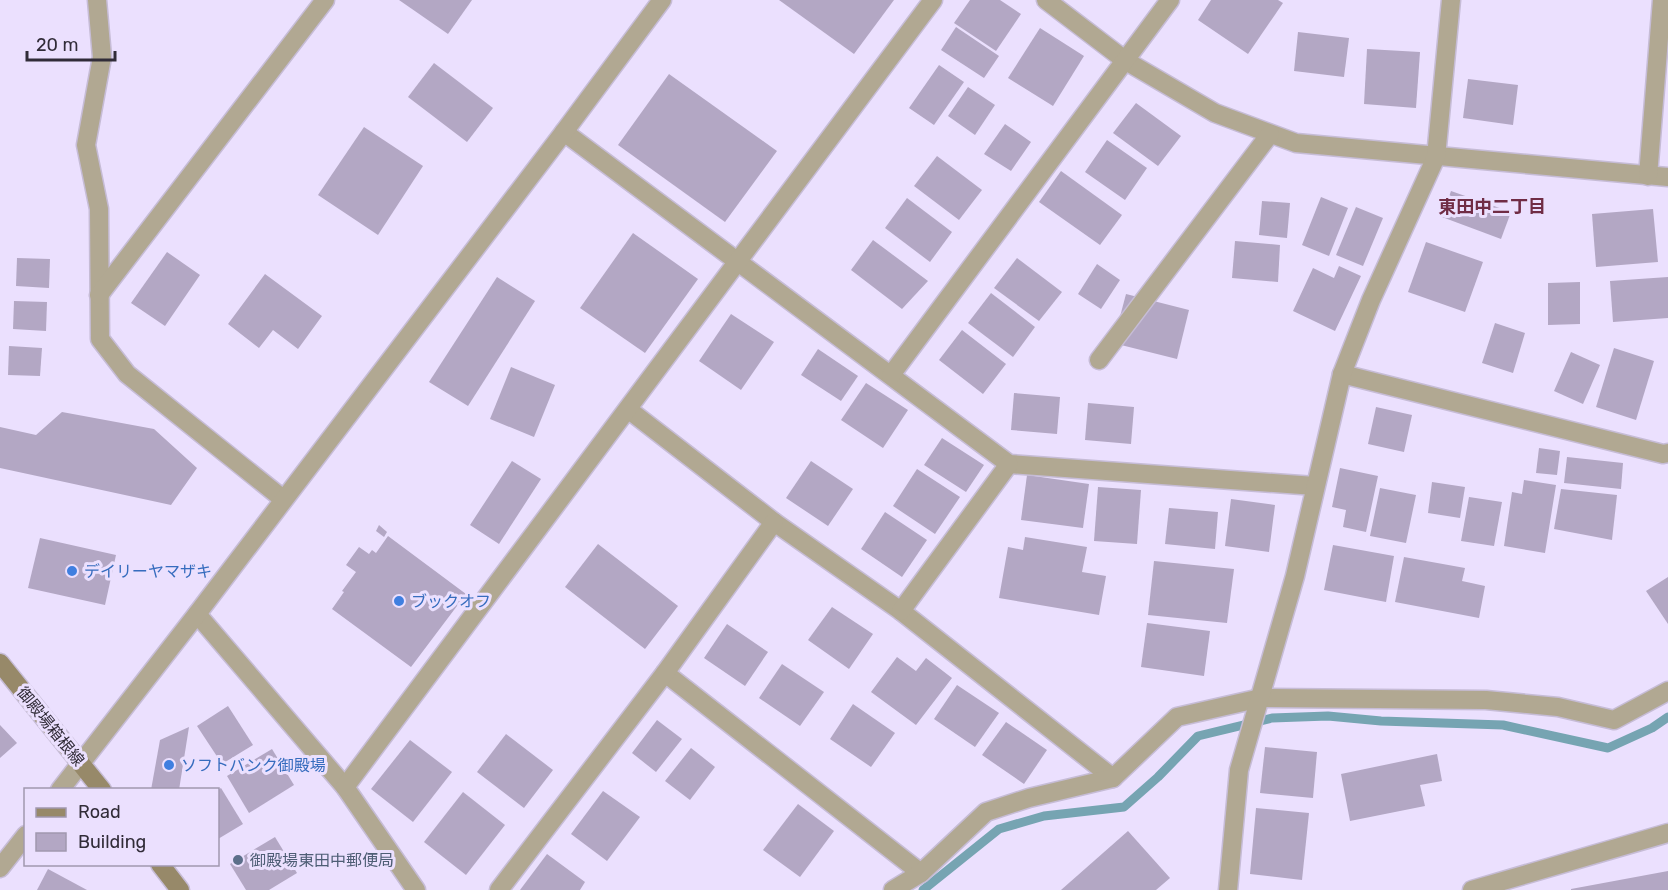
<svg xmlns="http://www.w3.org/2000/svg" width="1668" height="890" font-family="Rubik,'Noto Sans JP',sans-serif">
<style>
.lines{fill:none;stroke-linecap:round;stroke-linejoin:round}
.stream{stroke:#76a4b2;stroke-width:9}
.building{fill:#b3a7c4}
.minor-casing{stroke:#c6bcd6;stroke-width:21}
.tertiary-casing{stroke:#c6bcd6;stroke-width:21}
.secondary-casing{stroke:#c6bcd6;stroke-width:21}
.minor{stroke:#b1a892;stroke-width:18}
.tertiary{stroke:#b1a892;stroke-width:18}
.secondary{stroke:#978969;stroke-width:18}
.shop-dot{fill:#3f7fe0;stroke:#ebe0fe;stroke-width:2}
.service-dot{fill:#5c6f8a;stroke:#ebe0fe;stroke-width:2}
.labels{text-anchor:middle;stroke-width:6;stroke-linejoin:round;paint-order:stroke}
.shop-label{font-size:16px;fill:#366cbe;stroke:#ebe0fe;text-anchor:start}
.street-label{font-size:16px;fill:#312c38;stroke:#ebe0fe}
.service-label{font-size:16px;fill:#4e5e75;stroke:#ebe0fe;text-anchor:start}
.neighbourhood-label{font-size:18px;font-weight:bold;fill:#702c45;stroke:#ebe0fe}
</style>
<rect width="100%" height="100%" fill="#ebe0fe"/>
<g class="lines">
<!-- stream -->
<path class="stream" d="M923 890 999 829 1044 816 1124 807 1158 777 1198 736 1272 718 1328 716 1381 721 1503 725 1608 748 1652 728 1668 717"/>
</g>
<!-- building -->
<g class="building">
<path d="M399 0H472L448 34Z"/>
<path d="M779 0H894L854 54Z"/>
<path d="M970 0H1000L1021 14 996 51 954 23Z"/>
<path d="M1211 0H1278L1283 3 1248 54 1198 20Z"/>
<path d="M956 27 999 56 984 78 941 50Z"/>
<path d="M1040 28 1084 56 1053 106 1008 78Z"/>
<path d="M1298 32 1349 38 1344 77 1294 71Z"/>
<path d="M1367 49 1420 52 1416 108 1364 104Z"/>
<path d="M434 63 493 108 467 142 408 97Z"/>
<path d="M939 65 964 82 934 125 909 108Z"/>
<path d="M669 74 777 151 725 222 618 145Z"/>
<path d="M1468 79 1518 85 1513 125 1463 118Z"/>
<path d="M968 87 995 105 975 135 948 116Z"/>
<path d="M1136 103 1181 136 1158 166 1113 133Z"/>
<path d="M1005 124 1031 142 1011 171 984 154Z"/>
<path d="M364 127 423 166 378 235 318 195Z"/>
<path d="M1107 140 1147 168 1125 200 1085 172Z"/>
<path d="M937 156 982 190 959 220 914 186Z"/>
<path d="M1061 171 1122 215 1100 245 1039 202Z"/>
<path d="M1451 191 1511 212 1501 239 1442 217Z"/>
<path d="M1321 197 1348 208 1329 256 1302 245Z"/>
<path d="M907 198 952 232 930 262 885 228Z"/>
<path d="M1262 201 1290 203 1287 238 1259 235Z"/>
<path d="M1356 207 1383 218 1363 266 1336 255Z"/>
<path d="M1653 209 1658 262 1596 267 1592 214Z"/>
<path d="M633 233 698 279 645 353 580 308Z"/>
<path d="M873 240 928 281 902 309 851 270Z"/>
<path d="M1235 241 1280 245 1278 282 1232 278Z"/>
<path d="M1426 242 1483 262 1465 312 1408 292Z"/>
<path d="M167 252 200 275 165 326 131 303Z"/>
<path d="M17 258 50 259 49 288 16 286Z"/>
<path d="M1017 258 1062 292 1039 321 994 288Z"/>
<path d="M1097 264 1120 280 1101 309 1078 294Z"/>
<path d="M1339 266 1361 276 1335 331 1293 311 1313 268 1334 278Z"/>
<path d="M265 274 322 316 298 349 273 330 259 348 228 324Z"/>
<path d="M497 277 535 301 468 406 429 382Z"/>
<path d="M1668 277V318L1613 322 1610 281Z"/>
<path d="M1580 282V324L1548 325V283Z"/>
<path d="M991 293 1035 327 1013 357 968 323Z"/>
<path d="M1126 294 1189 310 1177 359 1113 343Z"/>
<path d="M14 301 47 302 46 331 13 329Z"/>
<path d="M731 314 774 342 741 390 699 361Z"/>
<path d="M1495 323 1525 333 1513 373 1482 363Z"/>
<path d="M962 330 1006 364 983 394 939 360Z"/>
<path d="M9 346 42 348 40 376 8 375Z"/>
<path d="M1614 348 1654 361 1636 420 1596 407Z"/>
<path d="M818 349 858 376 841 401 801 375Z"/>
<path d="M1571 352 1600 365 1583 404 1554 391Z"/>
<path d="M511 367 555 385 534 437 490 419Z"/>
<path d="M866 383 908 410 883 448 841 420Z"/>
<path d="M1014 393 1060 397 1057 434 1011 430Z"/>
<path d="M1088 403 1134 407 1131 444 1085 440Z"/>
<path d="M1376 407 1412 415 1404 452 1368 444Z"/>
<path d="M62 412 154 429 197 468 171 505 0 468V427L36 435Z"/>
<path d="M942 438 984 465 966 492 924 465Z"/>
<path d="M1539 448 1560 451 1557 475 1536 473Z"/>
<path d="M1567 457 1623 463 1621 489 1564 483Z"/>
<path d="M512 461 541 479 499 544 470 525Z"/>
<path d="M811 461 853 489 828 526 786 498Z"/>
<path d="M1340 468 1378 476 1366 532 1343 527 1346 510 1332 507Z"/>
<path d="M917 469 960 497 935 534 893 506Z"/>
<path d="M1027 475 1089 484 1083 528 1021 520Z"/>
<path d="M1524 480 1556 485 1545 553 1504 546 1512 492 1522 494Z"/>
<path d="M1432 482 1465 487 1460 518 1428 513Z"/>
<path d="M1098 487 1141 490 1137 544 1094 541Z"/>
<path d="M1380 488 1416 495 1406 543 1370 536Z"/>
<path d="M1561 489 1617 495 1612 540 1554 529Z"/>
<path d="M1469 497 1502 502 1494 546 1461 541Z"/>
<path d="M1231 499 1275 505 1269 552 1225 546Z"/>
<path d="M1169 508 1218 512 1215 549 1165 544Z"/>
<path d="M885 512 927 540 902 577 861 549Z"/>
<path d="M379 525 387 532 384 537 376 531Z"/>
<path d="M388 536 466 594 411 667 332 609 344 592 342 591 356 572 346 565 359 547 369 554 372 550 376 553Z"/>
<path d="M1025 537 1087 547 1082 572 1106 576 1099 615 999 598 1008 547 1023 550Z"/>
<path d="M40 538 116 555 105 605 28 588Z"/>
<path d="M598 544 678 606 645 649 565 587Z"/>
<path d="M1333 545 1394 556 1386 602 1324 590Z"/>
<path d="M1404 557 1465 568 1462 581 1485 586 1479 618 1395 602Z"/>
<path d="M1154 561 1234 569 1227 623 1148 615Z"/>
<path d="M1668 577V624L1646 591Z"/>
<path d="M832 607 873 634 849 669 808 640Z"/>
<path d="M1147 623 1210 631 1204 676 1141 667Z"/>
<path d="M727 624 768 652 745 686 704 658Z"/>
<path d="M897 657 916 671 926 658 952 678 916 725 871 692Z"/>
<path d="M782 664 824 692 800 726 759 698Z"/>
<path d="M957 685 999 713 975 747 934 719Z"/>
<path d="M853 704 895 733 871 767 830 739Z"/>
<path d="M228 706 253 745 222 764 197 726Z"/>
<path d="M657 720 682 739 656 772 632 753Z"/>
<path d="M1006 722 1047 750 1024 784 982 755Z"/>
<path d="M0 725 17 743 0 758Z"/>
<path d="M189 727 179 790H151L160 740Z"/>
<path d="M506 734 553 770 524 808 477 772Z"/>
<path d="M410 740 452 772 413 822 371 789Z"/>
<path d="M1265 747 1317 752 1313 798 1260 793Z"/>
<path d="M691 748 715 767 690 800 665 781Z"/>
<path d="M272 749 294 785 249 813 227 776Z"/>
<path d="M1437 754 1442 781 1420 785 1425 806 1350 821 1341 774Z"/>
<path d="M221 788 243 824 218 839V790Z"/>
<path d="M603 791 640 817 607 861 571 834Z"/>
<path d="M463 792 505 825 466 875 424 842Z"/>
<path d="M798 804 834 831 800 877 763 850Z"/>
<path d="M1256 808 1309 813 1302 880 1250 874Z"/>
<path d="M1128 831 1170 878 1156 890H1061Z"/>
<path d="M275 837 297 873 269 890H246L230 864Z"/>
<path d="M547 854 585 882 580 890H520Z"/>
<path d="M48 869 87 890H37Z"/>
<path d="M1668 871V890H1571V889Z"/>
</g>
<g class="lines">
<defs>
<g id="minor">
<path d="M97 0 102 57 86 145 99 209 100 339 127 374 283 499"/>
<path d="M1046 0 1126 61 1215 113 1296 143 1668 177"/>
<path d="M564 132 1009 464 1315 486"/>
<path d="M1648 176 1662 0"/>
<path d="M99 295 325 0"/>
<path d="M1099 360 1270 134"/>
<path d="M1342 374 1663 454 1668 453"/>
<path d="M891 375 1170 0"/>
<path d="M629 410 774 522 901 611 1113 778"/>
<path d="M901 611 1009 464"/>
<path d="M197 614 345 787 416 890"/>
<path d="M665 673 921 873"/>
<path d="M345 787 933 0"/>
<path d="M499 890 665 673 774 522"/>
<path d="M893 890 921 873 986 812 1029 798 1113 778 1177 717 1261 698 1486 700 1558 707 1614 720 1668 691"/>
<path d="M1228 890 1239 770 1295 576 1342 374 1371 300 1436 157 1451 0"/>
<path d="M1472 890 1668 833"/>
</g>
<g id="tertiary">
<path d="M60 790 197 614 564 132 662 0"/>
<path d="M0 868 26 835"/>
</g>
<g id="secondary">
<path d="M0 663 102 790"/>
<path d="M160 864 180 890"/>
</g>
</defs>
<!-- minor casing -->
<use href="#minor" class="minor-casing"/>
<!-- tertiary casing -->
<use href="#tertiary" class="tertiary-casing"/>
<!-- secondary casing -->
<use href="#secondary" class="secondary-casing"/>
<!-- minor -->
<use href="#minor" class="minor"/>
<!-- tertiary -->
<use href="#tertiary" class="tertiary"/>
<!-- secondary -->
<use href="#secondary" class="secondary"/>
</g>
<!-- markers -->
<g class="shop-dot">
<circle cx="72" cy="571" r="6"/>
<circle cx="399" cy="601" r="6"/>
<circle cx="169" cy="765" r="6"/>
</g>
<circle class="service-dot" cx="238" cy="860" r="6"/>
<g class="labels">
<!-- shop labels -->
<g class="shop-label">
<text x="84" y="577">デイリーヤマザキ</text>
<text x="411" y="607">ブックオフ</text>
<text x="181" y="771">ソフトバンク御殿場</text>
</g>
<!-- street labels -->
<g class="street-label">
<text transform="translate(51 726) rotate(51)" y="6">御殿場箱根線</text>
</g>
<!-- service labels -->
<g class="service-label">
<text x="250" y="866">御殿場東田中郵便局</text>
</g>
<!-- neighbourhood labels -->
<g class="neighbourhood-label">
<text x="1492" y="213">東田中二丁目</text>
</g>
</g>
<!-- legend -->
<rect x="24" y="788" width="195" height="78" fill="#ebe0fe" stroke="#a198af" stroke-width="1.5"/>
<rect x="36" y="808" width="30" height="9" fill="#978969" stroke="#a198af" stroke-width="1.5"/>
<text x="78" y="818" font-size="18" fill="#312c38">Road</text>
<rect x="36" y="833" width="30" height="18" fill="#b3a7c4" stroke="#a198af" stroke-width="1.5"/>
<text x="78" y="848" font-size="18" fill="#312c38">Building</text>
<!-- scale -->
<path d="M27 51v9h88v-9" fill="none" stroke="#312c38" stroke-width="3"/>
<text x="36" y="51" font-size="18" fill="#312c38" stroke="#ebe0fe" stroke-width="4.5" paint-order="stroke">20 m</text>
</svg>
